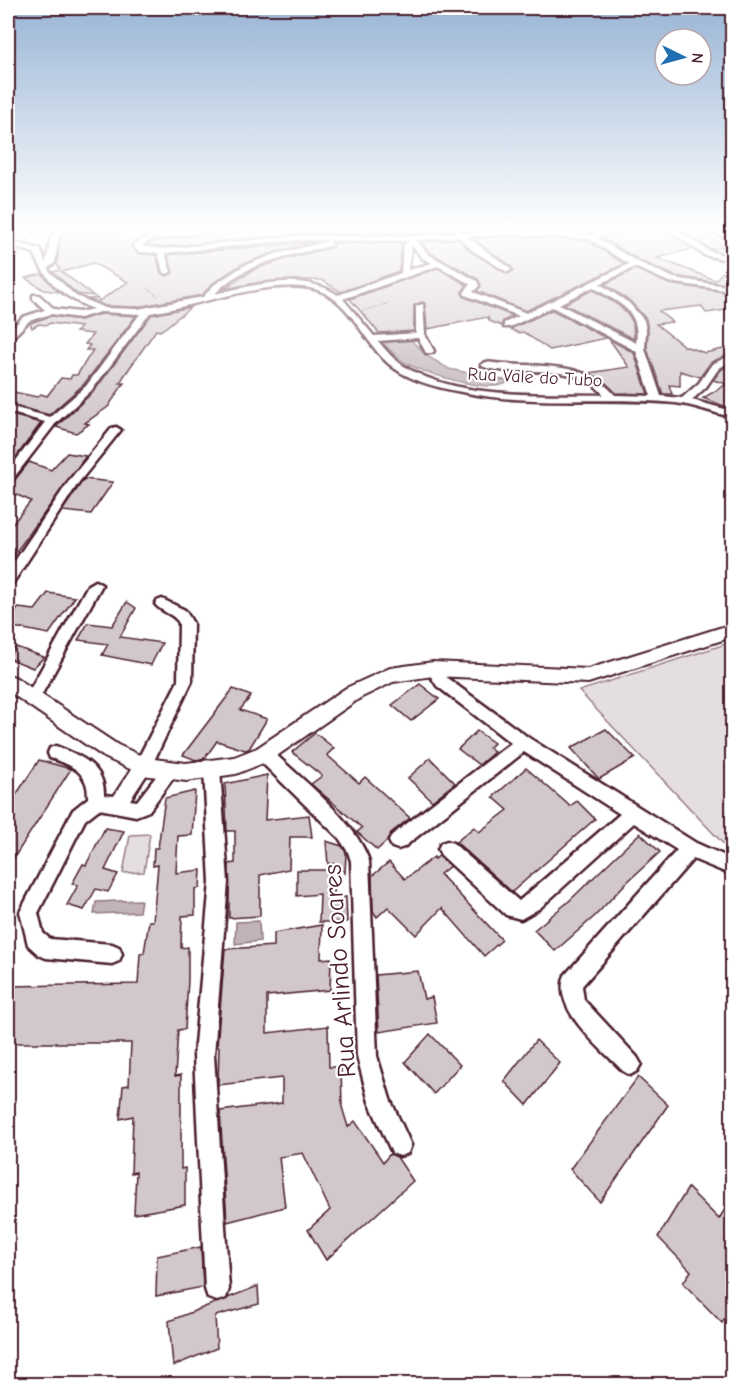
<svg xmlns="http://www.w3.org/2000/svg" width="740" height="1392" font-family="'Comic Neue',sans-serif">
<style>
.green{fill:#e5dee0;stroke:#987e86;stroke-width:1.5}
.water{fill:#c1b3b6;stroke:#91787e;stroke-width:1.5}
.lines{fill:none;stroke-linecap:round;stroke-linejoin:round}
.stream{stroke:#91787e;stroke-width:2}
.building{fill:#d2c7cb;stroke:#4a1f2b;stroke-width:1.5}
.minor-casing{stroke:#4a1f2b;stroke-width:5}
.major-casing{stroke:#4a1f2b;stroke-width:4}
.path{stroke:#4a1f2b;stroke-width:1.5;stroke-dasharray:1 2;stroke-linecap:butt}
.minor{fill:#fff;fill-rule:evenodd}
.major{fill:#fff;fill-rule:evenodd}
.labels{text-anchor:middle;stroke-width:4.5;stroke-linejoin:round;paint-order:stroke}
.far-street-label{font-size:18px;fill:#4a1f2b;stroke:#fff}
.near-street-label{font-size:26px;fill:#4a1f2b;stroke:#fff}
</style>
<rect width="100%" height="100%" fill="#fff"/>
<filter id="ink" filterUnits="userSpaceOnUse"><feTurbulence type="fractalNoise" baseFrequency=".0167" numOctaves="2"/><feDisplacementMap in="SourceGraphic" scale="12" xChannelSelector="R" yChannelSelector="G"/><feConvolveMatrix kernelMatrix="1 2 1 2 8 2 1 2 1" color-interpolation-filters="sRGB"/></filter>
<g filter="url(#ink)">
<!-- green -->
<g class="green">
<path d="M732 642V853L579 691Z"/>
<path d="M150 834 144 872 123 873 130 835Z"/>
</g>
<!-- water -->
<g class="water">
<path d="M394 338H409L427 356 449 369 509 381C494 396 423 373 406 363 398 359 392 351 385 345L386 341Z"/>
<path d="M141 900 139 912 94 914 96 902Z"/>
<path d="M259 921 260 941 235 944 236 922Z"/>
</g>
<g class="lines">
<!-- stream -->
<path class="stream" d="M8 271 28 238 37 230"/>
</g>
<!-- building -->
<g class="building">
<path d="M143 230H169L149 234 131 246 139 254 156 255 161 273 166 276 173 273 168 255 315 242 275 252 242 264 213 283 202 295 137 307 105 306 90 299 97 298 99 301 128 282 93 263 62 272 94 296 77 294 53 272 60 270 57 264 60 241 64 234Z"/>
<path d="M220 230H451V231L410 234H296L161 247 148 245 151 242 218 232Z"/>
<path d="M620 230H667L692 249 657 258 715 280 732 263V285L675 276 639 260 602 238Z"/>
<path d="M681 230H704L724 247 710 249Z"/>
<path d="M510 236 588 241 624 264 526 311 477 291 481 285 478 279 429 252 421 242 458 239 471 252 508 274 513 271 511 266 473 239Z"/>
<path d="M334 243H403L399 271 341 292 322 280H294L261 282 224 289 255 269 286 259 334 247Z"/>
<path d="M438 268 467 285 462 292 464 297 513 316 503 321 502 326 489 321 488 317 427 329 425 304 422 302 414 306V331L379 333 350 299Z"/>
<path d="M635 269 669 284 732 293V309L706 313 701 306 659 311 672 322 656 324 684 346 705 353 732 347V353L711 362 700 377 680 371V386L669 385 672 394H663L647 349 648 330 646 319 630 301 605 284Z"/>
<path d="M42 274 49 282 59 292 44 290 25 278Z"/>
<path d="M593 290 618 305 629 316 633 323 634 339 564 304Z"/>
<path d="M191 307 166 327 160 331 156 330 124 376 120 383H124L108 407 85 423 89 424 76 433 56 427 94 391 151 315Z"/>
<path d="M552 310 606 338 550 350 523 332 518 333 510 329Z"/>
<path d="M100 314 136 316 84 384 49 415 8 404V393L14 392 37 397 41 394 47 396 61 378 70 379 72 375H77L93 350H86L90 345 85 344 93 334 76 332 81 327 50 323 47 325 39 324 32 328 30 323 51 316 80 320Z"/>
<path d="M609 339 634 353 648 394 616 393 604 381 589 373 629 367Z"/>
<path d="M732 363V409L703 398 727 384 713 380 721 370Z"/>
<path d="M8 414 41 423 8 468Z"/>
<path d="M67 453 86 456 8 563V529L31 501 8 491V483L14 481 29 462 51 470Z"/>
<path d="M84 479 113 482 91 514 62 511Z"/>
<path d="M48 593 75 597 49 634 8 626 18 608 35 610Z"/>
<path d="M127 602 136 608 120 637 162 643 151 665 102 655 108 644 78 640 88 623 112 626Z"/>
<path d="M16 647 44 657 33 668 8 658Z"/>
<path d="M420 684 439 699 411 721 392 705Z"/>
<path d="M233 689 251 696 240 710 267 719 249 749 245 750 217 741 205 758 196 760 183 755Z"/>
<path d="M606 729 635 758 599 779 571 748Z"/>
<path d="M477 731 494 743 489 748 494 752 479 765 458 749Z"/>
<path d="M315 733 334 748 327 755 359 783 365 777 410 818 391 833 387 841 377 850 357 832 362 828 311 784 322 776 292 752Z"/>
<path d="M430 758 455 783 432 801 408 778Z"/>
<path d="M39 760 71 769 8 867V807Z"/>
<path d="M526 768 570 806 577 801 595 819 512 892 456 842 474 827 479 832 508 810 493 797Z"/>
<path d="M267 775 265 820 309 815 312 837H290L289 869 260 875V916L229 918V864L235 863V831H227L225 784Z"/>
<path d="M195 791 192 835 178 836 176 873 201 870 200 888 195 889V915L182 916 181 948 188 947V980L185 1029 178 1030 175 1076 181 1075V1169L185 1168V1205L134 1214 136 1172 131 1173 133 1116 120 1119 123 1086 129 1085 131 1043H8V986L138 984 140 954 144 953 149 921H153L158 865 153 866 154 848H158L165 798Z"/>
<path d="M105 828 124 831 105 870 118 874 108 892 96 889 84 910 67 905 78 885 72 884 83 864 86 865Z"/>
<path d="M640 833 660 852 625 884 595 916 555 951 534 930 568 902Z"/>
<path d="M326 841 342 846 346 853 345 873 338 864H328Z"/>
<path d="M439 856 450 866 440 874 502 940 484 956 442 908 416 935 388 907 377 917 373 911 372 876 389 862 405 879 434 857 435 859Z"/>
<path d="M297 870H331L335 897H346L347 922H319L320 894 297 896Z"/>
<path d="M322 925 321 959 331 958 330 990 267 996V1033L328 1026 329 1067H341L342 1107 348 1127 355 1121 383 1162 390 1154 397 1157 413 1181 326 1260 308 1230 330 1210 303 1153 279 1157 285 1207 227 1222 220 1111 282 1103V1078L218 1085 219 1047H217L225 949 274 946V933Z"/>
<path d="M418 971 424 999 432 997 437 1023 379 1032 376 975Z"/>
<path d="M430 1034 460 1065 434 1094 405 1062Z"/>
<path d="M536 1040 560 1063 527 1105 504 1081Z"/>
<path d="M638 1077 668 1105 600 1202 570 1169Z"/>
<path d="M688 1188 719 1219 732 1197V1304L722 1323 683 1283 691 1271 658 1237Z"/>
<path d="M201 1247 203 1287 156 1296 157 1256Z"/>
<path d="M258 1286 259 1304 215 1316 217 1348 173 1366 169 1321Z"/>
</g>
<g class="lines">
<defs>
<g id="minor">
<path d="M56 230H64L58 240 55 263 48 268 49 271 76 296 105 308 137 309 203 297 214 285 243 266 276 254 330 241 333 245C292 255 244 262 215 294 253 285 303 271 338 295L401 273 403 246 409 241 296 240 165 253 171 272 167 274 163 272 158 253 139 252 133 246C150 230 195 228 218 230L150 240 142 246 161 249 296 236H410L455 233 453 230H460L463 233 510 230 591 235 608 230H618L597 238 638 262 674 278 732 287V291L669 282 635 267 600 284 629 303 644 320 646 330 645 349 661 396 682 398 699 383 712 364 732 355V361L719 368 706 387 692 400 732 411V417C713 413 695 405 675 403 604 396 532 407 462 392 439 388 413 382 394 368 363 346 352 296 310 288 263 280 198 306 150 313L92 390 56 423 12 480 8 481V471L45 422 8 412V406L50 417 86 386 140 314 100 312 80 318 51 314 29 321 11 339 8 340V332L23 317 45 310 33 299V295H39L54 309 80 312 93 309C62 296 47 283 34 253L8 245V241L40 249 46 263 50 240ZM510 234 589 239 629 264 526 313 473 292 479 286 477 281 428 254 416 240 459 237 472 250 507 272 511 270 510 268 467 237ZM412 245 422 258 432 263 408 270ZM438 266 470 284 464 293 465 295 519 316 504 323V327H510L552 307 636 351 651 396 615 395C583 357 530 369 486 362L481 365C488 370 499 370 508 371 541 372 582 367 604 395 543 394 453 400 401 364 392 358 385 349 378 341L418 338 426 353H432L434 351 425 335 423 304 416 306V333L374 336 343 299ZM593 287C618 303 641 309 636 343L559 304Z"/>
<path d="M669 230H677L709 251 732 257V261L704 255Z"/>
<path d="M712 230H721L729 235 722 237Z"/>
<path d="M116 427 121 430 79 482 13 583 8 584V571L71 478 112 428Z"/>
<path d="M95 581 102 585 37 703H27L24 699 27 695 88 585Z"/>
<path d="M162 599 185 610 193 623 192 681 149 771 130 800 137 801 165 765 171 763 177 765 179 770 149 811 136 816 99 809 85 820 38 913 43 933 50 939 112 944 119 947 122 954 119 961 112 964 46 958 39 955 28 945 20 912 73 810 88 798C89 773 73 765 50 758L48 753 50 748 56 746C80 755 105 766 104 795L114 796 137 761 178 681 179 623C173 613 162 613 155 604L157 601Z"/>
<path d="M433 664 438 665 447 678 529 738 696 843 732 859V875L693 859 582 986 584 1000 637 1057 641 1064 637 1071 630 1075 623 1071C601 1048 551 1009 565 975L677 850 634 823 540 908 521 919 506 915 441 855 438 849 441 843 447 841 453 843 519 901 620 814 524 752 404 847 398 849 392 847 389 841 392 835 511 743 437 686 426 669 428 665Z"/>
<path d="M264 747 270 749C301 779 356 821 369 861L377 1056 390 1099 411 1145 408 1153 400 1156 392 1153 369 1102 357 1056 351 861 348 852 339 838 258 759 256 754 258 749Z"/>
<path d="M212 763 218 765 220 770 228 882 214 1055 229 1289 226 1298 217 1301 208 1298 205 1289 194 1055 210 882 204 770 206 765Z"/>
</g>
<path id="major" d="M732 624V637L588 683 433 676 393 682 360 698 271 760 236 774 186 781 143 775 104 757 8 691V675L15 677 118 745 146 758 186 763 234 757 257 748 346 688 390 668 433 662 588 669Z"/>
</defs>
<!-- minor casing -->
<use href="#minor" class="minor-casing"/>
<!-- major casing -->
<use href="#major" class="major-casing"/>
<!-- path -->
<g class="path">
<path d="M148 288 159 297"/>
<path d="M362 311 390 303"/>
</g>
<!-- minor -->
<use href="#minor" class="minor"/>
<!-- major -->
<use href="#major" class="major"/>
</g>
</g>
<!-- sky -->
<linearGradient id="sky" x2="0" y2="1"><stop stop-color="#98b4d4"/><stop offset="0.54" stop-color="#fff"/><stop offset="1" stop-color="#fff" stop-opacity="0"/></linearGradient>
<rect width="740" height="425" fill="url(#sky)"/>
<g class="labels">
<!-- far-street labels -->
<g class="far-street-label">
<text transform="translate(535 377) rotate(3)" y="6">Rua Vale do Tubo</text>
</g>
<!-- near-street labels -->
<g class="near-street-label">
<text transform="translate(339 971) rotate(-94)" y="9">Rua Arlindo Soares</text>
</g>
</g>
<!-- margin -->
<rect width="740" height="1392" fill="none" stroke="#fff" stroke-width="30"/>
<rect x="15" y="15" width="710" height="1362" fill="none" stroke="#4a1f2b" stroke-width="2" filter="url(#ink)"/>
<!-- north arrow -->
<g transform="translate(683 57) rotate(95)"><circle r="28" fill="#ffffff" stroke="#b7a5aa" stroke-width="1.5"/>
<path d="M0-4.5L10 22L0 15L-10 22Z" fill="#1f6fb2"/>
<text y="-9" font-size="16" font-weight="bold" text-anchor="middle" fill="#4a1f2b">N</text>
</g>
</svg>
